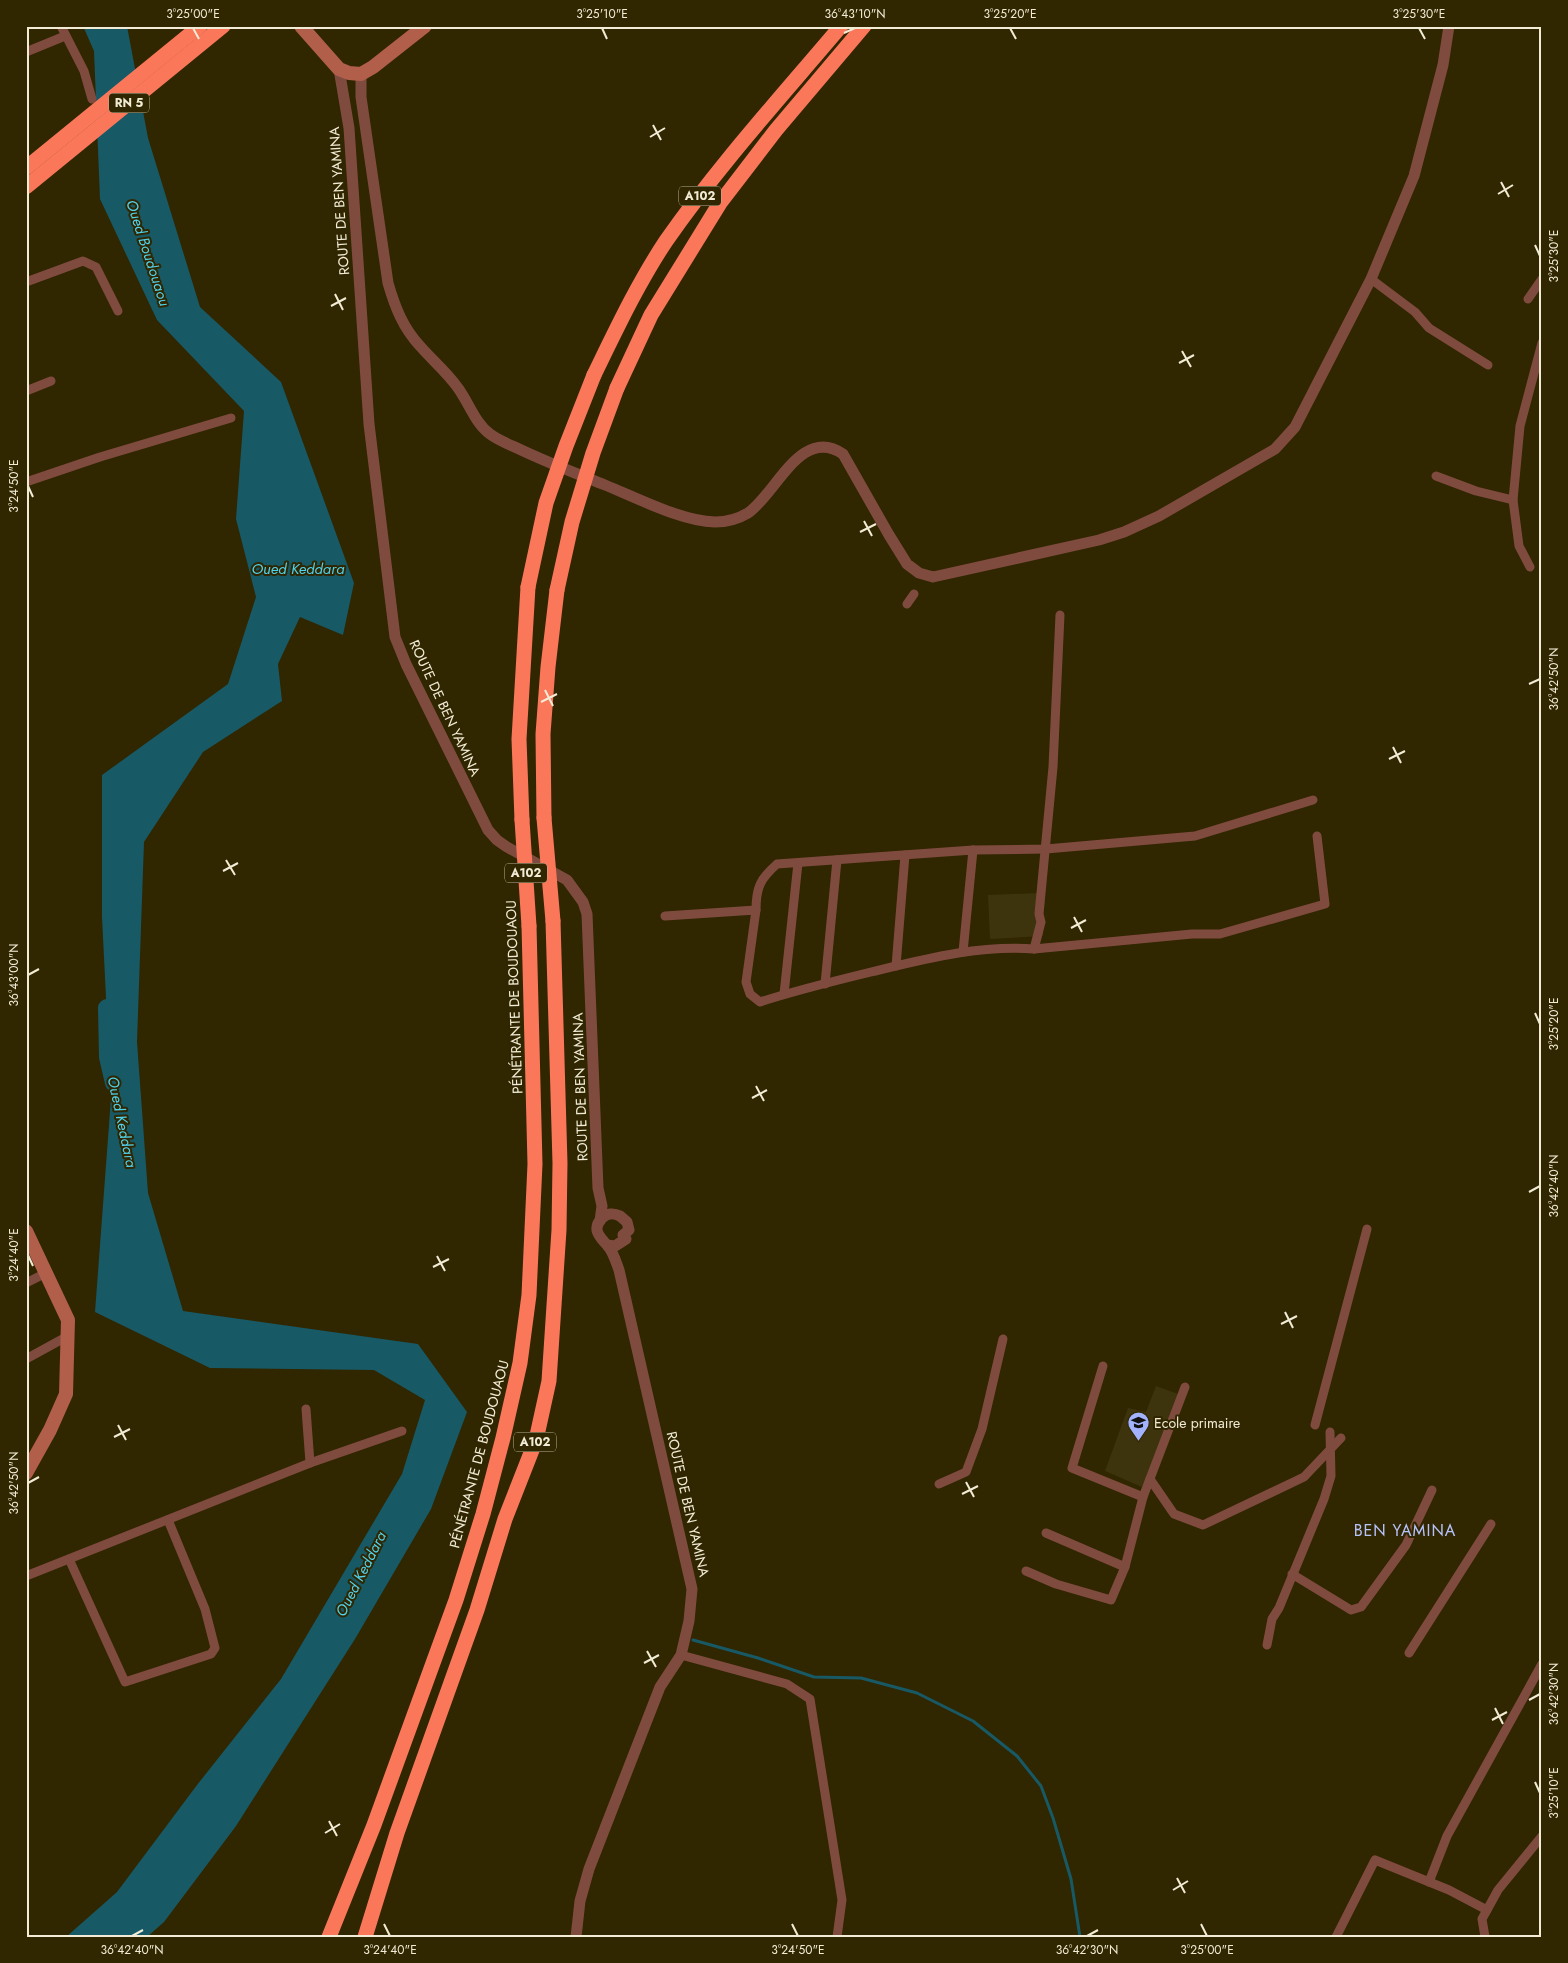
<svg xmlns="http://www.w3.org/2000/svg" width="1568" height="1963" font-family="Jost,sans-serif">
<style>
.built{fill:#3d330d}
.water{fill:#185966}
.lines{fill:none;stroke-linecap:round;stroke-linejoin:round}
.stream{stroke:#185966;stroke-width:3}
.river{stroke:#185966;stroke-width:18}
.minor{stroke:#804b3f;stroke-width:9}
.tertiary{stroke:#804b3f;stroke-width:11}
.secondary{stroke:#b15e4b;stroke-width:14}
.motorway{stroke:#fa775a;stroke-width:15}
.motorway-bridge{stroke:#fa775a;stroke-width:15}
.ticks{fill:none;stroke:#f2ecd6;stroke-width:2}
.labels{text-anchor:middle;stroke-width:4;stroke-linejoin:round;paint-order:stroke}
.shield{fill:#302600;stroke:#b8b196;stroke-width:1}
.shield-label{font-size:12px;font-weight:bold;fill:#f2ecd6}
.street-label{font-size:14px;fill:#f2ecd6;stroke:#302600}
.poi-label{font-size:14px;fill:#f2ecd6;stroke:#302600;text-anchor:start}
.water-label{font-size:15px;font-style:italic;fill:#50d2ed;stroke:#302600}
.quarter-label{font-size:16px;letter-spacing:1px;fill:#b6c3fb;stroke:#302600}
.neatline{fill:none;stroke:#f2ecd6;stroke-width:2}
.ticks-label{font-size:12px;text-anchor:middle;fill:#f2ecd6}
</style>
<rect width="100%" height="100%" fill="#302600"/>
<!-- built -->
<g class="built">
<path d="M1041 893 1043 936 990 939 988 895Z"/>
<path d="M1156 1386 1181 1395 1142 1487 1105 1471 1128 1408 1146 1412Z"/>
</g>
<!-- water -->
<path class="water" d="M83 26H127L148 138 200 307 281 382 354 583 343 635 300 617 278 664 282 701 203 752 144 842 137 1042 148 1193 183 1311 418 1344 467 1412 431 1509 355 1639 236 1826 164 1922 147 1937H66L117 1892 197 1785 281 1679 402 1474 425 1400 374 1370 210 1368 95 1312 111 1098 102 917V775L228 684 256 597 236 519 244 411 157 320 100 199 94 51Z"/>
<g class="lines">
<!-- stream -->
<path class="stream" d="M693 1640 758 1658 814 1677 861 1678 917 1693 973 1721 1017 1756 1041 1786 1053 1818 1071 1879 1080 1937"/>
<!-- river -->
<path class="river" d="M107 1008 108 1057 114 1083"/>
<!-- minor -->
<g class="minor">
<path d="M61 26 84 71 92 99"/>
<path d="M26 52 65 36"/>
<path d="M1371 279 1415 312 1429 328 1488 365"/>
<path d="M26 282 83 261 96 267 118 311"/>
<path d="M1528 299 1542 279"/>
<path d="M26 391 51 381"/>
<path d="M1436 476 1476 491 1513 500"/>
<path d="M26 482 100 457 231 418"/>
<path d="M1530 567 1519 546 1513 500 1520 426 1542 343"/>
<path d="M907 604 914 594"/>
<path d="M973 850 1046 849 1195 836 1313 800"/>
<path d="M756 910C756 888 760 879 777 864L973 850 963 952"/>
<path d="M665 916 756 910 746 982 750 994 760 1002C797 990 834 981 871 972 925 959 978 945 1034 949L1192 934H1220L1325 904 1317 836"/>
<path d="M1034 949 1041 922 1039 914 1053 767 1060 615"/>
<path d="M896 966 905 855"/>
<path d="M825 984 837 860"/>
<path d="M784 994 798 863"/>
<path d="M26 1283 46 1273"/>
<path d="M26 1359 68 1336"/>
<path d="M1103 1366 1072 1468 1143 1497"/>
<path d="M1315 1425 1367 1229"/>
<path d="M310 1463 402 1431"/>
<path d="M1150 1479 1174 1514 1203 1525 1304 1477 1341 1438"/>
<path d="M939 1484 966 1472 982 1429 1003 1339"/>
<path d="M1046 1533 1125 1567"/>
<path d="M69 1559 125 1682 211 1654 215 1648 205 1609 168 1520"/>
<path d="M1026 1571 1056 1584 1111 1600 1125 1567 1143 1497 1185 1387"/>
<path d="M1292 1574 1351 1610 1361 1607 1406 1545 1432 1490"/>
<path d="M26 1576 310 1463 306 1409"/>
<path d="M1267 1645 1272 1619 1279 1608 1324 1499 1331 1476 1330 1432"/>
<path d="M1409 1653 1491 1524"/>
<path d="M681 1655 787 1684 810 1699 842 1900 837 1937"/>
<path d="M1429 1882 1447 1836 1542 1664"/>
<path d="M1336 1937 1375 1860 1449 1890 1487 1910"/>
<path d="M1485 1937 1482 1919 1498 1890 1542 1836"/>
</g>
<!-- tertiary -->
<g class="tertiary">
<path d="M339 69 349 128 369 424 395 637 406 664 488 830 497 840 507 847 567 880 583 902 587 914 598 1188 602 1206 600 1221"/>
<path d="M361 74V97L388 283C395 307 403 328 420 346 433 361 447 372 458 388 469 403 475 423 490 434 498 440 508 444 517 448 546 462 575 473 605 485 637 498 681 521 715 522 726 522 738 519 748 513 776 494 801 425 843 454L889 535 907 564 919 573 933 577 1099 540 1124 532 1159 516 1275 449 1295 427 1371 279 1414 176 1443 65 1449 26"/>
<path d="M576 1937 580 1901 589 1869 660 1687 681 1655 689 1621 692 1589 619 1270C616 1262 613 1251 607 1245 600 1237 591 1229 602 1218 607 1213 614 1213 620 1216L627 1222 629 1230 623 1235 626 1239 615 1246 607 1245"/>
</g>
<!-- secondary -->
<g class="secondary">
<path d="M301 26 339 69 349 73 361 74 373 67 425 26"/>
<path d="M26 1231 68 1320 66 1394 50 1430 26 1473"/>
</g>
<!-- motorway -->
<g class="motorway">
<path d="M26 168 200 26"/>
<path d="M26 187 223 26"/>
<path d="M594 375C616 330 638 283 666 241 719 165 781 97 841 26"/>
<path d="M617 388 651 315 720 203 776 130 864 26"/>
<path d="M544 818 543 734 548 667 557 590"/>
<path d="M522 820 519 739 528 587"/>
<path d="M329 1937 374 1825 456 1600 483 1514 503 1438 520 1363 529 1295 535 1164 529 926"/>
<path d="M365 1937 397 1833 477 1610 505 1519 536 1440 549 1381 559 1230 560 1163 553 921"/>
</g>
<!-- motorway-bridge -->
<g class="motorway-bridge">
<path d="M528 587 546 503 566 446 594 375"/>
<path d="M557 590 572 522 593 453 617 388"/>
<path d="M544 818 553 921"/>
<path d="M522 820 529 926"/>
</g>
</g>
<!-- ticks -->
<path class="ticks" d="M193 28 199 39M602 28 607 39M1010 28 1016 39M1419 28 1425 39M844 33 855 28M653 125 661 140M650 137 665 128M1501 182 1509 197M1498 194 1513 185M1535 245 1540 256M335 294 343 310M331 306 346 298M1182 351 1191 367M1179 363 1194 355M28 486 33 497M864 521 872 536M860 532 876 524M1529 684 1540 679M545 690 553 706M541 702 557 694M1393 747 1401 763M1389 759 1405 751M226 860 235 875M223 871 238 863M1074 917 1082 932M1071 928 1086 920M28 975 39 969M1535 1013 1540 1024M756 1086 764 1101M752 1098 767 1090M1529 1192 1540 1186M28 1255 33 1266M437 1256 445 1271M433 1267 449 1259M1285 1312 1293 1328M1281 1324 1297 1316M118 1425 126 1440M114 1437 130 1429M966 1482 974 1497M28 1483 39 1477M962 1494 978 1486M647 1651 656 1667M644 1663 659 1655M1529 1700 1540 1694M1495 1708 1503 1724M1492 1720 1507 1712M1535 1782 1540 1793M329 1821 337 1836M325 1833 340 1824M1177 1878 1185 1893M1173 1890 1188 1881M384 1924 390 1936M792 1924 798 1936M1201 1924 1207 1936M132 1936 143 1930M1087 1936 1098 1930"/>
<!-- icons -->
<defs>
<symbol id="school-pin" viewBox="-11 -11 22 30"><path d="M0 17L-7.5 6A9.5 9.5 0 1 1 7.5 6Z" fill="#a2b2fd" stroke="#302600"/><path d="M0-5L7-2L0 1L-7-2ZM-4 1L0 2.5L4 1V4Q0 6-4 4Z" fill="#111"/></symbol>
</defs>
<g fill-rule="evenodd">
<use href="#school-pin" x="1126" y="1410" width="25" height="34"/>
</g>
<g class="labels">
<!-- shield labels -->
<g class="shield">
<rect x="109" y="93.5" width="40" height="19" rx="4"/>
<rect x="679" y="186.5" width="42" height="19" rx="4"/>
<rect x="505" y="863.5" width="42" height="19" rx="4"/>
<rect x="514" y="1432.5" width="42" height="19" rx="4"/>
</g>
<g class="shield-label">
<text x="129" y="107">RN 5</text>
<text x="700" y="200">A102</text>
<text x="526" y="877">A102</text>
<text x="535" y="1446">A102</text>
</g>
<!-- street labels -->
<g class="street-label">
<text transform="translate(339 201) rotate(-94)" y="5">ROUTE DE BEN YAMINA</text>
<text transform="translate(445 708) rotate(65)" y="5">ROUTE DE BEN YAMINA</text>
<text transform="translate(514 997) rotate(-92)" y="5">PÉNÉTRANTE DE BOUDOUAOU</text>
<text transform="translate(580 1087) rotate(-92)" y="5">ROUTE DE BEN YAMINA</text>
<text transform="translate(479 1454) rotate(-75)" y="5">PÉNÉTRANTE DE BOUDOUAOU</text>
<text transform="translate(688 1504) rotate(77)" y="5">ROUTE DE BEN YAMINA</text>
</g>
<!-- poi labels -->
<g class="poi-label">
<text x="1154" y="1428">Ecole primaire</text>
</g>
<!-- water labels -->
<g class="water-label">
<text transform="translate(148 253) rotate(72)" y="5">Oued Boudouaou</text>
<text x="298" y="574">Oued Keddara</text>
<text transform="translate(122 1122) rotate(78)" y="5">Oued Keddara</text>
<text transform="translate(361 1574) rotate(-63)" y="5">Oued Keddara</text>
</g>
<!-- quarter labels -->
<g class="quarter-label">
<text x="1405" y="1536">BEN YAMINA</text>
</g>
</g>
<!-- border -->
<rect width="1568" height="1963" fill="none" stroke="#302600" stroke-width="55"/>
<rect x="28" y="28" width="1512" height="1908" class="neatline"/>
<g class="ticks-label">
<text x="193" y="18">3°25'00"E</text>
<text x="602" y="18">3°25'10"E</text>
<text x="855" y="18">36°43'10"N</text>
<text x="1010" y="18">3°25'20"E</text>
<text x="1419" y="18">3°25'30"E</text>
<text transform="translate(1554 256) rotate(-90)" y="4">3°25'30"E</text>
<text transform="translate(14 486) rotate(-90)" y="4">3°24'50"E</text>
<text transform="translate(1554 679) rotate(-90)" y="4">36°42'50"N</text>
<text transform="translate(14 975) rotate(-90)" y="4">36°43'00"N</text>
<text transform="translate(1554 1024) rotate(-90)" y="4">3°25'20"E</text>
<text transform="translate(1554 1186) rotate(-90)" y="4">36°42'40"N</text>
<text transform="translate(14 1255) rotate(-90)" y="4">3°24'40"E</text>
<text transform="translate(14 1483) rotate(-90)" y="4">36°42'50"N</text>
<text transform="translate(1554 1694) rotate(-90)" y="4">36°42'30"N</text>
<text transform="translate(1554 1793) rotate(-90)" y="4">3°25'10"E</text>
<text x="132" y="1954">36°42'40"N</text>
<text x="390" y="1954">3°24'40"E</text>
<text x="798" y="1954">3°24'50"E</text>
<text x="1087" y="1954">36°42'30"N</text>
<text x="1207" y="1954">3°25'00"E</text>
</g>
</svg>
